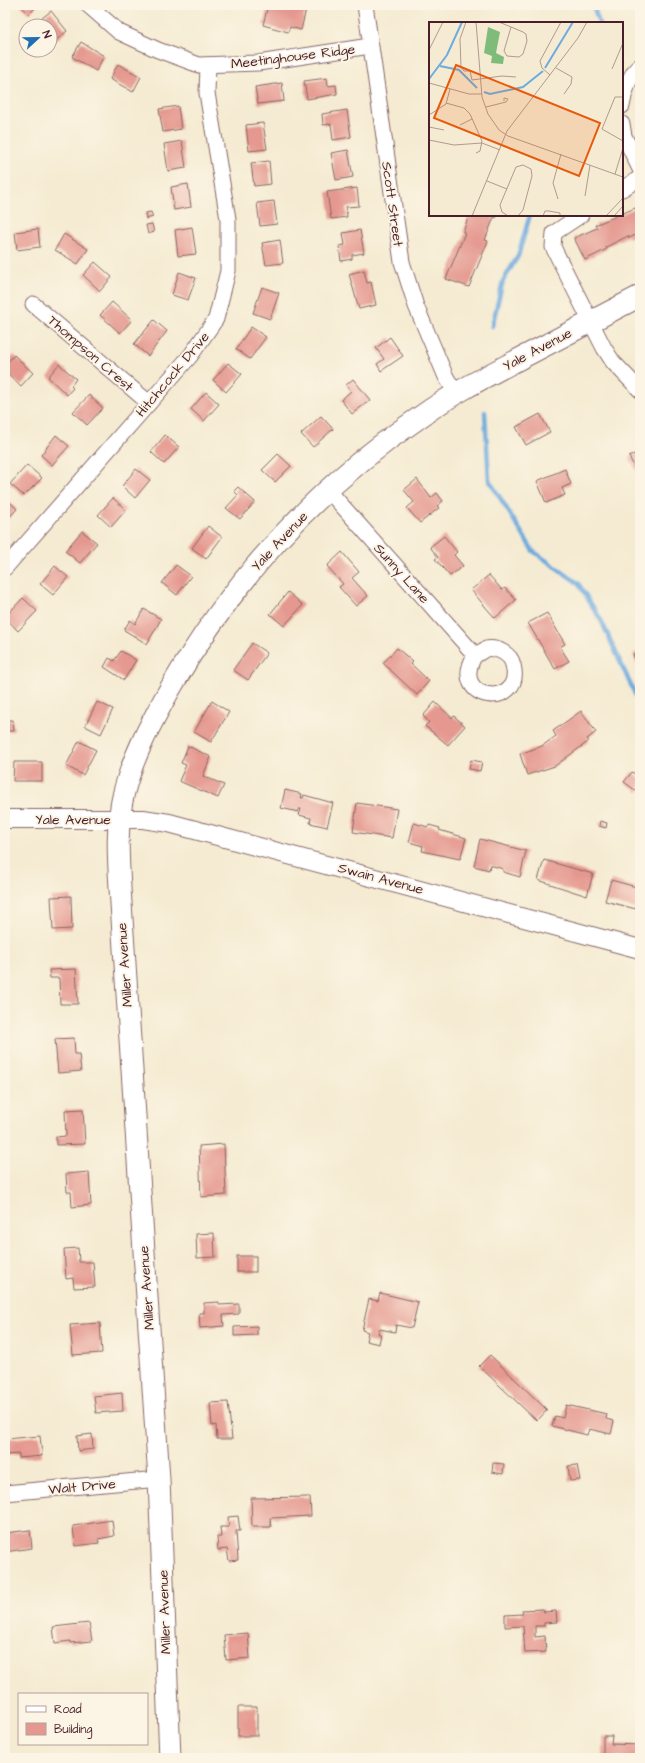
<svg xmlns="http://www.w3.org/2000/svg" width="645" height="1763" font-family="'Architects Daughter',sans-serif">
<style>
.lines{fill:none;stroke-linecap:round;stroke-linejoin:round}
.stream{stroke:#6eabdf;stroke-width:4.5}
.building{fill:#e5988f}
.minor-casing{stroke:#866665;stroke-width:17}
.tertiary-casing{stroke:#866665;stroke-width:20}
.secondary-casing{stroke:#866665;stroke-width:23}
.minor{stroke:#fff;stroke-width:15}
.tertiary{stroke:#fff;stroke-width:18}
.secondary{stroke:#fff;stroke-width:21}
.labels{text-anchor:middle;stroke-width:4;stroke-linejoin:round;paint-order:stroke}
.street-label{font-size:14px;fill:#4a1f2b;stroke:#fcf5e5}
.inset-river{fill:none;stroke:#6eabdf;stroke-width:2}
.inset-road{fill:none;stroke:#b1998f;stroke-width:1}
.view{fill:#e8590c;fill-opacity:0.15;stroke:#e8590c;stroke-width:2}
.inset-edge{fill:none;stroke:#4a1f2b;stroke-width:2}
</style>
<rect width="100%" height="100%" fill="#fcf5e5"/>
<filter id="ink" filterUnits="userSpaceOnUse"><feTurbulence type="fractalNoise" baseFrequency=".025" numOctaves="2"/><feDisplacementMap in="SourceGraphic" scale="8" xChannelSelector="R" yChannelSelector="G"/><feConvolveMatrix kernelMatrix="1 2 1 2 8 2 1 2 1" color-interpolation-filters="sRGB"/></filter>
<filter id="wash" filterUnits="userSpaceOnUse"><feTurbulence type="fractalNoise" baseFrequency=".012" numOctaves="4" result="noise"/><feDisplacementMap in="SourceGraphic" scale="16" xChannelSelector="R" yChannelSelector="G"/><feGaussianBlur stdDeviation="0.9" result="paint"/><feColorMatrix in="noise" values="0 0 0 0 0 0 0 0 0 0 0 0 0 0 0 0 0 1.4 0 .05"/><feComposite in="paint" operator="in"/></filter>
<g filter="url(#wash)">
<rect width="100%" height="100%" fill="#f5ebd2"/>
<g class="lines">
<!-- stream -->
<g class="stream">
<path d="M593 5 599 23"/>
<path d="M492 326 503 281 518 256 530 215"/>
<path d="M485 412 489 480 533 551 578 583 601 620 640 705"/>
</g>
</g>
<g id="blocks">
<!-- building -->
<g class="building">
<path d="M20 5H38L29 14Z"/>
<path d="M268 5H307L301 30 290 27 288 32 263 25Z"/>
<path d="M51 11 67 31 53 43 50 39V26H40L37 22Z"/>
<path d="M81 42 104 56 96 71 72 57Z"/>
<path d="M118 64 141 77 133 92 110 79Z"/>
<path d="M327 78 328 86 336 85 337 94 307 99 304 81Z"/>
<path d="M282 83 284 101 258 104 255 87Z"/>
<path d="M178 106 181 129 163 132 159 109Z"/>
<path d="M347 110 351 137 333 140 331 124 323 125 322 114Z"/>
<path d="M263 123 267 149 249 151 246 125Z"/>
<path d="M182 141 186 168 168 171 164 144Z"/>
<path d="M348 150 353 177 336 180 331 153Z"/>
<path d="M269 161 271 184 254 186 251 163Z"/>
<path d="M188 184 191 207 174 210 171 187Z"/>
<path d="M357 188 359 206 346 207 347 217 331 219 327 192Z"/>
<path d="M274 201 277 224 260 226 257 203Z"/>
<path d="M640 206V233L629 238 628 236 606 247 607 249 585 260 574 238 597 228 595 225Z"/>
<path d="M151 212 153 217 146 219 145 213Z"/>
<path d="M469 215H497L496 218 494 217 485 240 488 241 469 287 446 279 465 233 463 232Z"/>
<path d="M152 224 154 232 148 234 146 225Z"/>
<path d="M192 227 196 254 178 256 175 230Z"/>
<path d="M38 229 40 247 17 250 15 232Z"/>
<path d="M360 230 364 253 352 255V259L341 261 339 246 345 245 343 233Z"/>
<path d="M64 234 88 249 78 264 55 250Z"/>
<path d="M280 240 283 263 266 265 262 243Z"/>
<path d="M95 262 112 277 100 291 83 275Z"/>
<path d="M364 270 367 283 371 282 376 305 359 309 349 274Z"/>
<path d="M179 272 196 278 188 300 172 295Z"/>
<path d="M262 287 279 293 270 319 253 313Z"/>
<path d="M112 302 132 320 120 333 100 315Z"/>
<path d="M154 320 167 331 148 356 134 344Z"/>
<path d="M251 327 266 337 250 359 236 349Z"/>
<path d="M390 337 403 356 381 371 377 364 384 359 376 348Z"/>
<path d="M14 355 33 373 21 386 5 371V365Z"/>
<path d="M228 363 242 374 226 392 213 380Z"/>
<path d="M59 364 76 379 71 386 73 388 67 395 48 377Z"/>
<path d="M353 379 370 400 352 414 341 400 351 391 346 385Z"/>
<path d="M206 392 219 404 204 421 191 409Z"/>
<path d="M89 395 103 408 87 425 73 412Z"/>
<path d="M540 414 550 432 526 445 516 427Z"/>
<path d="M321 416 333 429 313 447 301 434Z"/>
<path d="M56 435 69 446 52 465 41 455Z"/>
<path d="M165 435 179 447 164 464 151 452Z"/>
<path d="M640 451V477L629 457Z"/>
<path d="M278 454 291 466 275 482 262 470Z"/>
<path d="M27 465 42 478 24 496 10 484Z"/>
<path d="M136 469 150 480 135 498 122 486Z"/>
<path d="M565 469 571 484 562 488 565 495 546 503 537 481Z"/>
<path d="M417 479 431 498 437 493 443 501 437 506 439 508 420 523 407 508 414 502 404 490Z"/>
<path d="M238 487 255 502 240 519 226 508 238 495 234 491Z"/>
<path d="M5 497 17 509 5 522Z"/>
<path d="M113 498 126 510 111 527 98 515Z"/>
<path d="M208 526 222 537 206 559 192 548Z"/>
<path d="M82 531 97 543 80 563 65 551Z"/>
<path d="M444 536 457 552 454 555 463 566 450 576 435 559 438 557 430 547Z"/>
<path d="M342 552 359 572 352 578 368 596 356 606 339 587 343 584 327 566Z"/>
<path d="M176 565 191 576 177 595 162 583Z"/>
<path d="M55 566 68 577 53 595 40 584Z"/>
<path d="M489 575 502 590 505 588 516 600 495 618 471 590Z"/>
<path d="M288 592 303 605 284 626 270 614Z"/>
<path d="M23 598 37 611 18 631 5 617Z"/>
<path d="M144 609 161 619 147 644 124 630 130 620 135 624Z"/>
<path d="M547 613 565 644 560 647 569 661 555 669 528 623Z"/>
<path d="M252 643 267 653 248 680 233 670Z"/>
<path d="M397 648 413 662 411 664 429 681 417 695 383 663Z"/>
<path d="M121 651 136 660 124 680 104 667 109 658 114 661Z"/>
<path d="M640 651V662L636 663 633 654Z"/>
<path d="M212 701 229 712 211 742 194 732Z"/>
<path d="M97 702 113 709 101 734 85 726Z"/>
<path d="M435 702 452 718 454 716 465 726 448 745 425 726 429 722 423 716Z"/>
<path d="M581 711 596 732 587 739 589 741 555 766 527 775 520 754 542 746 556 736 553 731Z"/>
<path d="M6 720H13L14 731H6Z"/>
<path d="M79 741 96 750 83 775 66 766Z"/>
<path d="M188 746 211 757 203 776 224 785 218 798 179 781 186 765 181 763Z"/>
<path d="M471 760 482 762 480 771 469 769Z"/>
<path d="M14 762H42V781H13Z"/>
<path d="M632 772 640 778 639 793 624 782Z"/>
<path d="M285 790 302 794 301 798H303L304 795 333 803 327 827 310 823 311 818 299 815 301 809H299L298 812 281 808Z"/>
<path d="M357 803 397 809 392 838 353 832Z"/>
<path d="M600 821 607 823 606 828 599 826Z"/>
<path d="M414 823 428 827 429 825 440 828 439 830 466 838 460 859 422 851 423 846 409 842Z"/>
<path d="M480 839 526 851 520 877 503 872V869L490 865 489 870 474 866Z"/>
<path d="M544 860 593 874 587 896 538 880Z"/>
<path d="M611 880 640 888V908L636 907V909L605 901Z"/>
<path d="M71 896 72 929 53 930 51 897Z"/>
<path d="M76 969 78 1004H60L59 978H50L49 970Z"/>
<path d="M74 1038 75 1054H79L81 1071 58 1073 55 1039Z"/>
<path d="M83 1109 85 1144 56 1145V1137L66 1136 65 1110Z"/>
<path d="M224 1144 226 1195 201 1197 199 1146Z"/>
<path d="M89 1172 91 1205 72 1207 71 1192H67L66 1174Z"/>
<path d="M214 1233 215 1257 197 1258 196 1234Z"/>
<path d="M78 1248 79 1262H93L95 1287 74 1288 73 1278 66 1279 64 1249Z"/>
<rect x="237" y="1256" width="19" height="16"/>
<path d="M380 1293 418 1302 412 1328 396 1325 395 1332 379 1329 378 1334H381L379 1344 366 1341 368 1332 362 1330 369 1299 378 1301Z"/>
<path d="M219 1302V1305L239 1304V1314L223 1315 224 1326 200 1328 199 1313H204V1303Z"/>
<path d="M100 1323 102 1353 73 1355 70 1325Z"/>
<path d="M257 1326V1335L234 1336V1327Z"/>
<path d="M490 1355 547 1410 537 1421 479 1366Z"/>
<path d="M122 1393 123 1411 96 1413 94 1396Z"/>
<path d="M228 1402 232 1439H217L216 1425 212 1426 210 1403Z"/>
<path d="M566 1405 607 1414 606 1419 614 1421 611 1434 589 1429 587 1435 552 1426 555 1416 563 1418Z"/>
<path d="M92 1434 93 1449 78 1451 77 1436Z"/>
<path d="M40 1436 42 1456 19 1458V1454L5 1455V1439Z"/>
<path d="M493 1463 504 1464 503 1474 492 1472Z"/>
<path d="M577 1465 580 1480 570 1481 568 1466Z"/>
<path d="M310 1497 311 1516 270 1518 271 1527H252L251 1498Z"/>
<path d="M238 1516 240 1531H236L238 1560 229 1561 227 1549 218 1550 217 1537H221L220 1527H229L228 1517Z"/>
<path d="M112 1520 114 1536 98 1539 99 1543 75 1546 73 1526Z"/>
<path d="M30 1530 32 1548 5 1552V1533Z"/>
<path d="M543 1609 544 1612 556 1611 557 1622 544 1623V1626H535V1637L545 1636 546 1652 525 1653 523 1626 505 1627V1615L523 1614 522 1610Z"/>
<path d="M89 1623 92 1641 70 1643V1641L55 1643 53 1627Z"/>
<path d="M248 1633 250 1658 226 1660 224 1635Z"/>
<rect x="238" y="1707" width="19" height="29"/>
<path d="M603 1736H612L611 1744 640 1745V1758H603Z"/>
</g>
</g>
</g>
<g filter="url(#ink)">
<use href="#blocks" fill-opacity="0" stroke="#866665" stroke-width="1"/>
<g class="lines">
<defs>
<g id="minor">
<path d="M88 5 119 32 158 50 199 65 258 63 370 46"/>
<path d="M365 5 402 262 416 306 446 377 456 393"/>
<path d="M622 106C624 94 630 72 640 66"/>
<path d="M622 124 624 136 640 169"/>
<path d="M622 189 640 178"/>
<path d="M581 215 554 233 553 247 604 348 613 362 640 390"/>
<path d="M33 304 149 403"/>
<path d="M328 490 475 655C447 702 525 710 513 665 511 654 497 647 486 649 483 650 479 654 475 655"/>
<path d="M5 568 191 355 216 319 228 271V219L207 93 208 65"/>
<path d="M5 1493 159 1479"/>
</g>
<path id="tertiary" d="M5 819H143L169 823 640 949"/>
<path id="secondary" d="M170 1758 159 1479 120 888C118 856 116 824 124 792 133 756 152 721 170 689 233 580 315 488 420 417 453 393 489 375 525 356 563 336 602 316 640 296"/>
</defs>
<!-- minor casing -->
<use href="#minor" class="minor-casing"/>
<!-- tertiary casing -->
<use href="#tertiary" class="tertiary-casing"/>
<!-- secondary casing -->
<use href="#secondary" class="secondary-casing"/>
<!-- minor -->
<use href="#minor" class="minor"/>
<!-- tertiary -->
<use href="#tertiary" class="tertiary"/>
<!-- secondary -->
<use href="#secondary" class="secondary"/>
</g>
</g>
<g class="labels">
<!-- street labels -->
<g class="street-label">
<text transform="translate(293 56) rotate(-7)" y="5">Meetinghouse Ridge</text>
<text transform="translate(393 204) rotate(82)" y="5">Scott Street</text>
<text transform="translate(537 349) rotate(-28)" y="5">Yale Avenue</text>
<text transform="translate(91 353) rotate(41)" y="5">Thompson Crest</text>
<text transform="translate(172 374) rotate(-50)" y="5">Hitchcock Drive</text>
<text transform="translate(279 541) rotate(-47)" y="5">Yale Avenue</text>
<text transform="translate(402 573) rotate(48)" y="5">Sunny Lane</text>
<text x="73" y="824">Yale Avenue</text>
<text transform="translate(381 878) rotate(15)" y="5">Swain Avenue</text>
<text transform="translate(124 965) rotate(-94)" y="5">Miller Avenue</text>
<text transform="translate(146 1288) rotate(-94)" y="5">Miller Avenue</text>
<text transform="translate(82 1486) rotate(-5)" y="5">Walt Drive</text>
<text transform="translate(164 1612) rotate(-92)" y="5">Miller Avenue</text>
</g>
</g>
<!-- overview -->
<g transform="translate(429 22)">
<rect width="194" height="194" fill="#f5ebd2"/>
<path d="M59 5 71 10 67 31 75 35 74 42 62 41 63 34 55 31Z" fill="#7fbc7a"/>
<path class="inset-river" d="M11 44 30 48 48 66M116 46 144 0M0 57 18 33 33 0M55 70 61 72 94 65 114 49"/>
<path class="inset-road" d="M37 0 31 17 32 45 35 49H41L43 58 73 54 87 55M47 0 53 75 59 92 70 108 79 114 194 155M70 0 94 10 97 12 98 19 94 32 90 35 78 34 75 29 82 5M0 28 14 0M127 46 143 55 142 62 135 72M183 47 194 21M121 53 113 46 111 39 132 0M0 61 40 72H53M194 75H186L173 107 194 119M17 81 35 86 41 92 53 119 51 129 47 131M57 85 77 80 79 77 75 76V79M0 93 17 82 21 67M31 103 43 97M0 105 15 108M0 118 25 123 53 121 71 128M186 152 194 126M58 159 78 167M156 174 161 143M129 177 124 161 132 132M43 194 78 109 149 16 158 0M79 194 73 190 71 183 87 145 94 143 102 147 103 154 94 188 89 194M114 194 116 189H120L131 191V194M177 194 194 176M185 194 194 184"/>
<path class="view" d="M27 43 171 101 150 154 5 96Z"/>
<rect width="194" height="194" class="inset-edge"/>
</g>
<!-- margin -->
<rect width="645" height="1763" fill="none" stroke="#fcf5e5" stroke-width="20"/>
<!-- legend -->
<rect x="18" y="1693" width="130" height="52" fill="#fcf5e5" stroke="#b59f9b"/>
<rect x="26" y="1706" width="20" height="6" fill="#ffffff" stroke="#b59f9b"/>
<text x="54" y="1713" font-size="12" fill="#4a1f2b">Road</text>
<rect x="26" y="1723" width="20" height="12" fill="#e5988f" stroke="#b59f9b"/>
<text x="54" y="1733" font-size="12" fill="#4a1f2b">Building</text>
<!-- north arrow -->
<g transform="translate(38 38) rotate(68)"><circle r="19" fill="#fcf5e5" stroke="#b59f9b"/>
<path d="M0-3L7 15L0 10L-7 15Z" fill="#1f6fb2"/>
<text y="-6" font-size="11" font-weight="bold" text-anchor="middle" fill="#4a1f2b">N</text>
</g>
</svg>
